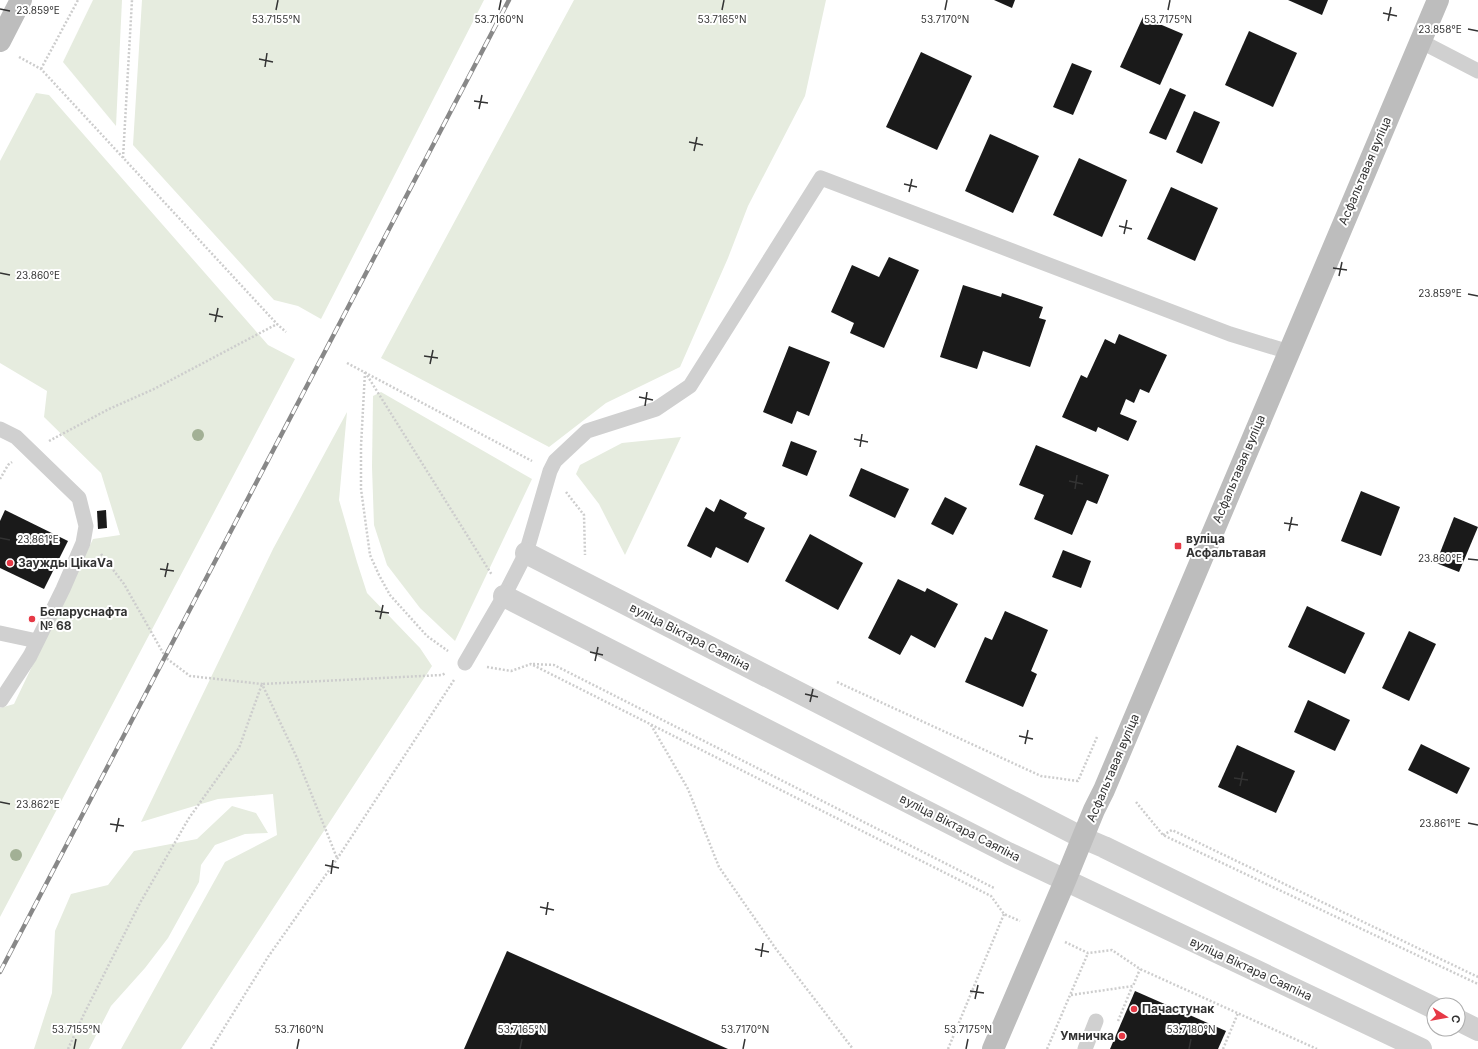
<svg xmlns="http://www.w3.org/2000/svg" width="1478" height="1049" font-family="Inter,sans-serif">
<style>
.green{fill:#e6ecdf}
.building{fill:#1a1a1a}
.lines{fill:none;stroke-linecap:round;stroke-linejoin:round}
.path{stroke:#cdcdcd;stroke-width:2.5;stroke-dasharray:2 2;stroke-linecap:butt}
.lane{stroke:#d0d0d0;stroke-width:15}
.street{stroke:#d0d0d0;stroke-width:22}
.secondary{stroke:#bdbdbd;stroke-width:22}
.rail-casing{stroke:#888;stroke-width:4.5}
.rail{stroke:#fff;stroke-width:3;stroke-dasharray:9;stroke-linecap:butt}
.tree{fill:#a2b095}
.ticks{fill:none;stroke:#333;stroke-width:1.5}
.poi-dot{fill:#e63946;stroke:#fff;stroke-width:1.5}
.labels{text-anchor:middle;stroke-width:4;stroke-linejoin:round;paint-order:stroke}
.street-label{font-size:12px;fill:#333;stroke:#fff}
.poi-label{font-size:12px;font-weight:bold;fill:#333;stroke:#fff;text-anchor:start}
.ticks-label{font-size:10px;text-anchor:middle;fill:#333;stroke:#fff;stroke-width:4;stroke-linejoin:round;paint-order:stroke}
</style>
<rect width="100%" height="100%" fill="#fff"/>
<!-- green -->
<g class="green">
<path d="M93 0H122L116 126 63 62Z"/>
<path d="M142 0H484L321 319 298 306 274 300 133 145Z"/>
<path d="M574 0H826L805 96 748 206 728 258 680 367 606 403 549 447 381 358Z"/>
<path d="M36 93 49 95 268 345 295 359 0 917V708L14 704 93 539 120 535 101 473 44 417 47 391 0 363V161Z"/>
<path d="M381 392 532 479 455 641 420 608 387 565 374 525 372 467 373 396Z"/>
<path d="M347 412 339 500 357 562 367 593 420 648 432 666 181 1049H121L225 862 277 835 273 794 218 799 141 822 273 549Z"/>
<path d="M681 437 625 555 599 504 576 474 580 465 622 443Z"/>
<path d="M232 806 256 813 268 833 245 834 215 845 201 865 199 882 168 938 145 968 111 1006 89 1049H34L52 993 55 931 71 894 108 885 134 851 197 839Z"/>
</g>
<!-- building -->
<g class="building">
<path d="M994 0H1015L1012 8Z"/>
<path d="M1288 0H1328L1322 15Z"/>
<path d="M1143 17 1183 34 1160 85 1120 67Z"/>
<path d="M1249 31 1297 53 1273 107 1225 85Z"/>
<path d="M921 52 972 76 937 150 886 127Z"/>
<path d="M1072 63 1092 71 1073 115 1053 107Z"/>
<path d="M1170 88 1186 95 1166 140 1149 133Z"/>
<path d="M1194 111 1220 122 1202 164 1176 152Z"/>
<path d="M990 134 1039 156 1013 213 965 191Z"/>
<path d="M1079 158 1127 180 1102 237 1053 215Z"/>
<path d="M1171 187 1218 208 1195 261 1147 239Z"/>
<path d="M889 257 919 270 884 348 850 333 854 323 831 312 852 265 879 277Z"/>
<path d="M963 285 1001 297 1002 293 1043 307 1039 318 1046 320 1030 367 983 351 977 369 940 357Z"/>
<path d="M1119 334 1167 355 1149 393 1140 389 1134 403 1126 399 1120 414 1137 421 1128 441 1098 427 1096 432 1062 417 1081 375 1087 378 1105 339 1115 344Z"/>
<path d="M789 346 830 362 809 416 797 411 792 424 763 412Z"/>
<path d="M791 441 817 451 807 476 782 466Z"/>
<path d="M1036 445 1109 475 1097 504 1087 500 1072 535 1034 519 1044 495 1019 485Z"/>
<path d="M861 468 909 489 895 518 849 496Z"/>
<path d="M1361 491 1400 507 1381 556 1341 541Z"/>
<path d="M945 497 967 508 953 535 931 524Z"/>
<path d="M720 499 747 513 744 518 765 528 748 563 716 547 711 558 687 546 706 507 714 512Z"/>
<path d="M5 510 68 541 44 589 0 568V521Z"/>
<path d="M106 510 107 528 98 529 97 511Z"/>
<path d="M1454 517 1478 527 1459 572 1436 563Z"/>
<path d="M810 534 863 563 838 610 785 581Z"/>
<path d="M1063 550 1091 561 1081 588 1052 577Z"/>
<path d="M898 579 925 592 927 588 958 604 935 648 911 635 900 655 868 638Z"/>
<path d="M1307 606 1365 633 1345 674 1288 647Z"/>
<path d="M1005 611 1048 630 1031 671 1037 674 1023 707 965 682 985 637 992 640Z"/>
<path d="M1409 631 1436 644 1409 701 1382 688Z"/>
<path d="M1308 700 1350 720 1335 751 1294 732Z"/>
<path d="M1421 744 1470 768 1457 794 1408 770Z"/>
<path d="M1237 745 1295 771 1276 813 1218 787Z"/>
<path d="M507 951 728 1049H464Z"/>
<path d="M1135 991 1226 1031 1218 1049H1110Z"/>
</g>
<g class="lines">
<!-- path -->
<g class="path">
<path d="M19 57 41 69 277 324 286 332"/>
<path d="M41 69 78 0"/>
<path d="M123 158 132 0"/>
<path d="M347 363 532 461"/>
<path d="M365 372 361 446V489L370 555 379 575 390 595 427 636 448 651"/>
<path d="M365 372 492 575"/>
<path d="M49 441 109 409 154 389 277 324"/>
<path d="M0 479 8 465 12 462"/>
<path d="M566 492 584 515 585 555"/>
<path d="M101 554 124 584 166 658 190 676 262 684 297 758 337 858"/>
<path d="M533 664 554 665 994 888"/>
<path d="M487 667 511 671 531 664 991 896 1004 914 1020 921"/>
<path d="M837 682 1041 776 1078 781 1097 737"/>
<path d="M651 725 688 789 719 867 776 949 853 1049"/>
<path d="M1136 802 1163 835 1478 984"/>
<path d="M1163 835 1172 830 1478 977"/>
<path d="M1065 942 1088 953 1112 950 1140 969 1317 1049"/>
<path d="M1071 995 1133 986 1140 969"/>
<path d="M1118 1021 1132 987"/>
<path d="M68 1049 84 1014 140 903 189 818 239 748 262 684 442 675 446 673"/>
<path d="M211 1049 268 957 337 859 454 680"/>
<path d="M948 1049 1004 914"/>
<path d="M1047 1049 1088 953"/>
<path d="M1223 1049 1238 1013"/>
</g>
<!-- lane -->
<g class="lane">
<path d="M1420 41 1478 71"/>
<path d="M0 429 16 437 79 498 86 526 83 543 63 589 30 656 1 700H0"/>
<path d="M0 633 37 641"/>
<path d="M465 663 504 596 526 553 550 471 555 461 587 431 656 409 690 386 821 178 1230 334 1289 352"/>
<path d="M1085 1049 1096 1021"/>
</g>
<!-- street -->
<g class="street">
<path d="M526 553 1083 838 1104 847 1434 1008"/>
<path d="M504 596 1008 853 1421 1049"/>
<path d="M1458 1020 1478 1030"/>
</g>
<!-- secondary -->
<g class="secondary">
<path d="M0 41 21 0"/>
<path d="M993 1049 1065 881 1094 810 1104 790 1438 0"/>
</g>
<defs>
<path id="rail" d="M0 972 509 0"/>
</defs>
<!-- rail casing -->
<use href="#rail" class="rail-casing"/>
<!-- rail -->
<use href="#rail" class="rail"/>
</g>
<!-- trees -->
<g class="tree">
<circle cx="198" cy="435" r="6"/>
<circle cx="16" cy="855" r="6"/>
</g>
<!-- ticks -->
<path class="ticks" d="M0 9 10 11M276 10 278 0M499 10 501 0M722 10 724 0M945 10 947 0M1168 10 1170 0M1383 13 1397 16M1388 21 1391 7M1468 29 1478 31M259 59 273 62M265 67 267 53M474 101 488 103M479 109 482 95M689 142 703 145M694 151 697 137M904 184 917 187M909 192 912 179M1119 226 1132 229M1124 234 1127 220M1333 268 1347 270M0 273 10 275M1339 276 1342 262M1468 294 1478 296M209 314 223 317M215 322 218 308M424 356 438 358M430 364 433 350M639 397 653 400M645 406 647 392M854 439 868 442M860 447 862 434M1069 481 1083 484M1075 489 1077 475M1284 523 1298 525M1289 531 1292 517M0 538 10 540M1468 559 1478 560M160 569 174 571M165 577 168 563M375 611 389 613M380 619 383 605M590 652 603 655M595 661 598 647M805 694 818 697M810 702 813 689M1019 736 1033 739M1025 744 1028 730M1234 778 1248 780M1240 786 1243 772M0 802 10 804M1468 823 1478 825M110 824 124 826M116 832 119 818M325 865 339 868M331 874 333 860M540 907 554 910M546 915 548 902M755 949 769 952M761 957 763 943M970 991 984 993M975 999 978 985M74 1049 76 1039M297 1049 299 1039M520 1049 522 1039M743 1049 745 1039M966 1049 968 1039M1189 1049 1191 1039"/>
<!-- markers -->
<g class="poi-dot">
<rect x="1174" y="542" width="8" height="8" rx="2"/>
<circle cx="10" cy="563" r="4"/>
<circle cx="32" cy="619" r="4"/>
<circle cx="1134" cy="1009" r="4"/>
<circle cx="1122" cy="1036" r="4"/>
</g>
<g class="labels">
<!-- street labels -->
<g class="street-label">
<text transform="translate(1365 171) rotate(-67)" y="4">Асфальтавая вуліца</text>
<text transform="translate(1239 469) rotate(-67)" y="4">Асфальтавая вуліца</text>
<text transform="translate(690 637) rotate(27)" y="4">вуліца Віктара Саяпіна</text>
<text transform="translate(1113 768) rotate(-67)" y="4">Асфальтавая вуліца</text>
<text transform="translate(960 828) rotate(27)" y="4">вуліца Віктара Саяпіна</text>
<text transform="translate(1251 969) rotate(25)" y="4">вуліца Віктара Саяпіна</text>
</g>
<!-- poi labels -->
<g class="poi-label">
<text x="1186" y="543">вуліца<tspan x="1186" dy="14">Асфальтавая</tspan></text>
<text x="18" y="567">Заужды ЦікаVа</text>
<text x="40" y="616">Беларуснафта<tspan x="40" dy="14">№ 68</tspan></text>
<text x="1142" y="1013">Пачастунак</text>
<text x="1114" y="1040" text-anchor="end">Умничка</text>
</g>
</g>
<g class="ticks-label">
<text x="38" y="14">23.859°E</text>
<text x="945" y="23">53.7170°N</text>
<text x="1168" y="23">53.7175°N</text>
<text x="276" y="23">53.7155°N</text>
<text x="499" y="23">53.7160°N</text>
<text x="722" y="23">53.7165°N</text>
<text x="1440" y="33">23.858°E</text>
<text x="38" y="279">23.860°E</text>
<text x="1440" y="297">23.859°E</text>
<text x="38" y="543">23.861°E</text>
<text x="1440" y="562">23.860°E</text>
<text x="38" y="808">23.862°E</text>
<text x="1440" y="827">23.861°E</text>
<text x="76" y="1033">53.7155°N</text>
<text x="299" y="1033">53.7160°N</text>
<text x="522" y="1033">53.7165°N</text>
<text x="745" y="1033">53.7170°N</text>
<text x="968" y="1033">53.7175°N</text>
<text x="1191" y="1033">53.7180°N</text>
</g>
<!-- north arrow -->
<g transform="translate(1446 1017) rotate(101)"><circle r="19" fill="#ffffff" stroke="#adadad"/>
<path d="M0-3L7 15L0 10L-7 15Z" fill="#e63946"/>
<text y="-6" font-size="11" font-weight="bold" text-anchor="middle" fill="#333333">С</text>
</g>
</svg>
